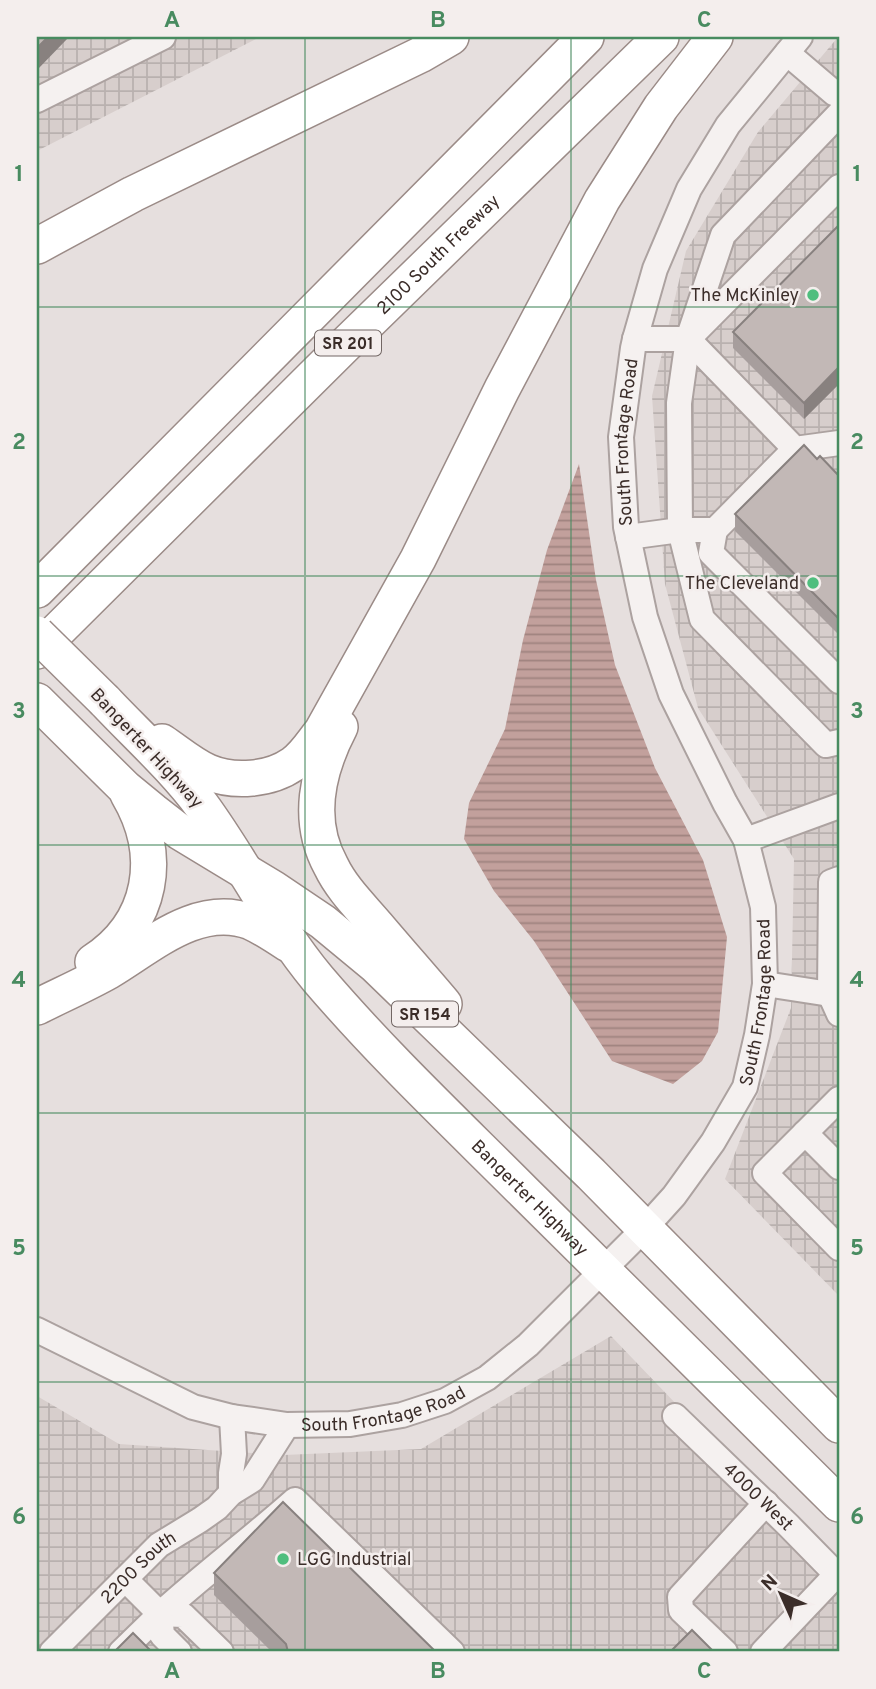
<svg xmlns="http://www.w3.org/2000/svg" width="876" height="1689" font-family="Overpass,sans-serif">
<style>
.industrial{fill:url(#industrial-grid)}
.water{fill:url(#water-rules)}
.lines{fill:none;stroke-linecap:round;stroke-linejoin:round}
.minor-casing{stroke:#aca2a0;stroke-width:28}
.highway-casing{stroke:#9b8b87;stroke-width:38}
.minor{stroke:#f5f1f0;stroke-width:24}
.highway{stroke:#fff;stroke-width:35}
.highway-bridge-casing{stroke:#9b8b87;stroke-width:38;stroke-linecap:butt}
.highway-bridge{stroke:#fff;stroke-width:35}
.wall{fill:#a79e9d}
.shaded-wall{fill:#88817f}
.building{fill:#c2b8b6;stroke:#88817f;stroke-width:2}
.grid{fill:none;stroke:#488b60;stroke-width:2;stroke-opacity:0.55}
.poi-dot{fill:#4fbe7e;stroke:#f4eeed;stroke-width:2.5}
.labels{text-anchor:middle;stroke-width:5;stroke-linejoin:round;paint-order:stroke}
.shield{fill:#f4eeed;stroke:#726764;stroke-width:2}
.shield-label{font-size:16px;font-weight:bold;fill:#3b2d29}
.street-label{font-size:18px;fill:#3b2d29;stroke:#f4eeed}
.poi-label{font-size:18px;fill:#3b2d29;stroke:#f4eeed;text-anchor:end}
.neatline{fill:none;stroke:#488b60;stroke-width:2.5}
.grid-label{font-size:23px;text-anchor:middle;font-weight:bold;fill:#488b60}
</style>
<defs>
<pattern id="industrial-grid" width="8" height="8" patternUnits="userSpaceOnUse" patternTransform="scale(1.75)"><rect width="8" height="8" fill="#d7cecc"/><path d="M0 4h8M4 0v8" fill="none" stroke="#b9b1af"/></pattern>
<pattern id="water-rules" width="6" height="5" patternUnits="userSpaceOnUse" patternTransform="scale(1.75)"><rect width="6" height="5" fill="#c2a09c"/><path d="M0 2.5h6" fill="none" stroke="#9f837f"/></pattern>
</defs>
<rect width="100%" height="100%" fill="#e6dfde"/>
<!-- industrial -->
<g class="industrial">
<path d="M37 37H260L37 151Z"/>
<path d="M838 37H839V1296L725 1179 791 1008 794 859 698 708 665 584 652 396 686 251 758 132Z"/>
<path d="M611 1336 839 1574V1652H37V1396L119 1444 284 1455 421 1449Z"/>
</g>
<!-- water -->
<path class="water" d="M579 464 596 580 615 665 655 768 703 860 727 937 718 1032 702 1061 673 1084 612 1061 534 941 494 891 464 839 469 803 505 729 523 640 547 550Z"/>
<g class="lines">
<defs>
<g id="minor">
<path d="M787 53 834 93 839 95"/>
<path d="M37 100 163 37"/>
<path d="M635 339H688L839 187"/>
<path d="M688 339 795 449 839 443"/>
<path d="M795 449 715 530H680L702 619 826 745 839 742"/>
<path d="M715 530 711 553 839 681"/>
<path d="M628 537 680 530 679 403 688 339 723 235 839 114"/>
<path d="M746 840 839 806"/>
<path d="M839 879 831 882 830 994 839 1014"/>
<path d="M765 984 830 994"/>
<path d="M839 1099 765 1173 839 1248"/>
<path d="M805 1133 839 1167"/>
<path id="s1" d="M37 1330 193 1407 232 1417 287 1425 350 1424 402 1415 445 1401 487 1378 528 1345 645 1228 674 1196 713 1142 745 1087 757 1035 765 984 763 907 746 840 725 803 671 694 645 617 626 527 621 437 633 348 635 339 655 269 689 189 728 125 800 37"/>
<path id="s2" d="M675 1416 788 1525 839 1577"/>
<path d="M231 1493V1473L234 1454 232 1417"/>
<path d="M160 1614C204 1574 251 1539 295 1500L452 1652"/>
<path d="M160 1614 183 1615 221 1652"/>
<path d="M160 1614 162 1635 179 1652"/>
<path id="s3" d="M52 1652 159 1545 200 1520 217 1508 231 1493 252 1480 287 1425"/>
<path d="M121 1652 160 1614 125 1579"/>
<path d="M725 1652 681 1610 680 1597 766 1503"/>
<path d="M763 1652 837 1574"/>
</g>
<g id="highway">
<path d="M37 246 133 194 420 55 451 37"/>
<path d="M37 590 586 37"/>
<path id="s4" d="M37 651 344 346 661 37"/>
<path d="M37 701 125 788 153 811 180 832 274 889 323 922 375 965 591 1174 839 1425"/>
<path id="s5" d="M105 701C137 735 174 768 202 806 243 862 273 925 318 979 382 1054 454 1122 524 1192 629 1296 734 1400 839 1504"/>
<path d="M340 727C317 771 306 821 331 866 342 889 361 907 377 926 399 952 422 978 444 1004"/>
<path d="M162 742C177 752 192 765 208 772 234 783 270 780 293 764 305 756 313 742 322 731L418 559 502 389 602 200 661 107 715 37"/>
<path d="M93 962C153 923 164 855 128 794"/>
<path d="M37 1007C61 995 86 984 109 971 151 946 198 902 251 922 264 928 276 936 288 944"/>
</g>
</defs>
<!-- minor casing -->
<use href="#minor" class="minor-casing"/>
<!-- highway casing -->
<use href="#highway" class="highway-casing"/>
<!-- minor -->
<use href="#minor" class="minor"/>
<!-- highway -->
<use href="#highway" class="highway"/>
<defs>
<path id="highway-bridge" d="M37 634 105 701"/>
</defs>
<!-- highway-bridge casing -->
<use href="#highway-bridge" class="highway-bridge-casing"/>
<!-- highway-bridge -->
<use href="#highway-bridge" class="highway-bridge"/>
</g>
<!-- wall -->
<g class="wall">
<path d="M839 225V384L804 419 733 348V332Z"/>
<path d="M817 459 839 476V635L735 531V514Z"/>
<path d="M214 1573 436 1652H272L214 1595Z"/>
</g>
<!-- shaded-wall -->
<g class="shaded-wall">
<path d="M48 37H69L37 70V48Z"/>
<path d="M839 367V384L804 419V403Z"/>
</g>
<!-- building -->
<g class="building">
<path d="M37 37H48L37 48Z"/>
<path d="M839 225V367L804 403 733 332Z"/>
<path d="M804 445 817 459 820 456 839 476V619L735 514Z"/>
<path d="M283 1502 436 1652H288L286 1644 214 1573Z"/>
<path d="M692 1630 714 1652H670Z"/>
<path d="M133 1633 152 1652H114Z"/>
</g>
<!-- grid -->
<path class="grid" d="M305 37V1652M571 37V1652M37 307H839M37 576H839M37 845H839M37 1113H839M37 1382H839"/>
<!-- markers -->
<g class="poi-dot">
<circle cx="813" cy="295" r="7"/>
<circle cx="813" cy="583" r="7"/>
<circle cx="283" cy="1559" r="7"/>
</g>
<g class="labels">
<!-- shield labels -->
<g class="shield">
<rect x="315" y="330.5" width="66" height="25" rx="5"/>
<rect x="392" y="1001.5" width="66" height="25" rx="5"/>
</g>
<g class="shield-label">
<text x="348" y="349">SR 201</text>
<text x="425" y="1020">SR 154</text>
</g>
<!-- street labels -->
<g class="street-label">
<text dy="6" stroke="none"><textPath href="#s4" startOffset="564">2100 South Freeway</textPath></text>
<text dy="6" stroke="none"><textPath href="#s1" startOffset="1544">South Frontage Road</textPath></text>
<text transform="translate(147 748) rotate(47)" y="6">Bangerter Highway</text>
<text dy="6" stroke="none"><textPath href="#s1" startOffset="956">South Frontage Road</textPath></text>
<text dy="6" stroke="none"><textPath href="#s5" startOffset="656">Bangerter Highway</textPath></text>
<text dy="6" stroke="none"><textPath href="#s1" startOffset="368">South Frontage Road</textPath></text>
<text dy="6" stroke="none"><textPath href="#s2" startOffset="116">4000 West</textPath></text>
<text dy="6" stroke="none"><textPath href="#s3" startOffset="121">2200 South</textPath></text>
</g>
<!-- poi labels -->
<g class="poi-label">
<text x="799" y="301">The McKinley</text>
<text x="799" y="589">The Cleveland</text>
<text x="297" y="1565" text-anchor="start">LGG Industrial</text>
</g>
</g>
<!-- border -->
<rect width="876" height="1689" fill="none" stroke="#f4eeed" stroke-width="77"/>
<!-- north arrow -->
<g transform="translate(781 1594) rotate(315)" stroke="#f4eeed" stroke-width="5" paint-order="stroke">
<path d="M0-5L12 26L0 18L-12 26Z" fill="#3b2d29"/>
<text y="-10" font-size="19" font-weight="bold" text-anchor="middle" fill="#3b2d29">N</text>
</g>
<rect x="38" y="38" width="800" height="1612" class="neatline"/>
<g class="grid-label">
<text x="172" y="27">A</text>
<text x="438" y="27">B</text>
<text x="704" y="27">C</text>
<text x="19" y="181">1</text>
<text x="857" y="181">1</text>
<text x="19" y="449">2</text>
<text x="857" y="449">2</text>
<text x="19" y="718">3</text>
<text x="857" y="718">3</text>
<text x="19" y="987">4</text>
<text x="857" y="987">4</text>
<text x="19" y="1255">5</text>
<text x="857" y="1255">5</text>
<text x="19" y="1524">6</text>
<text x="857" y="1524">6</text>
<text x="172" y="1678">A</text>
<text x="438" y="1678">B</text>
<text x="704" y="1678">C</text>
</g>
</svg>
